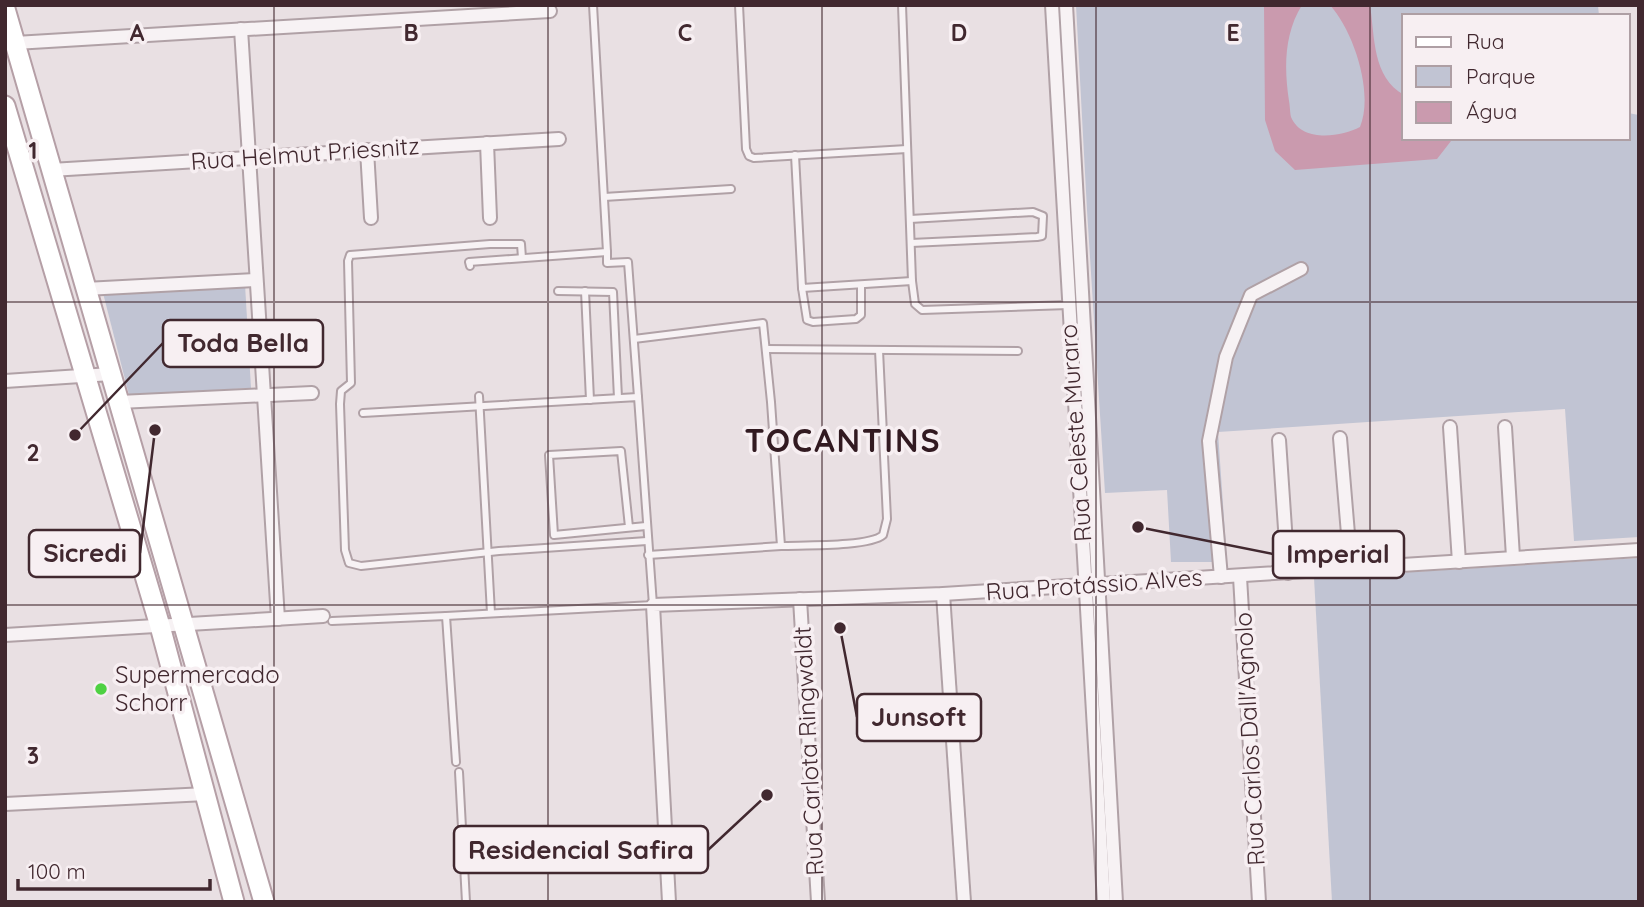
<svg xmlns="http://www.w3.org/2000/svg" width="1644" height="907" font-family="Quicksand,sans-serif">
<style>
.green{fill:#c1c4d3}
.water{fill:#ca9aae}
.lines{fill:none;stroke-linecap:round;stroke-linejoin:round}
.service-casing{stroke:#b0a1a6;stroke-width:10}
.minor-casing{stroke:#b0a1a6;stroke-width:16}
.primary-casing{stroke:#b59fa6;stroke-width:23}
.service{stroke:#f7f2f4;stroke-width:6}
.minor{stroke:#f7f2f4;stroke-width:12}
.primary{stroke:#fff;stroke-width:19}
.grid{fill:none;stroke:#41282f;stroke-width:2;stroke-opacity:0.55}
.poi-dot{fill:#4ed142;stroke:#f7eff2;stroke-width:2.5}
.labels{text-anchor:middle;stroke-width:7;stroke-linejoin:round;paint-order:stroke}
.street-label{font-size:24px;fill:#41282f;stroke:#f7eff2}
.poi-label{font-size:24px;fill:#41282f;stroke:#f7eff2;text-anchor:start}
.district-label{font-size:32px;font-weight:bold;letter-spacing:2px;fill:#321a21;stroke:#f7eff2}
.grid-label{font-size:23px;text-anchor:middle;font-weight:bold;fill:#41282f;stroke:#f7eff2;stroke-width:7;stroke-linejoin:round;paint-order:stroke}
.leader{fill:none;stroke:#41282f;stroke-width:2.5}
.callout-dot{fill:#41282f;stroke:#f7eff2;stroke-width:2.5}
.callout{fill:#f7eff2;stroke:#41282f;stroke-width:2.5}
.callout-label{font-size:26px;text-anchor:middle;font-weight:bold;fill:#41282f}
</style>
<rect width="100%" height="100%" fill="#e9e0e3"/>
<!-- green -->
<g class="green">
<path d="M1076 5H1598L1599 16H1404V138H1628V113L1639 115V537L1574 541 1565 409 1218 432 1227 562H1171L1167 490 1105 493 1087 210Z"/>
<path d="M245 284 251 388 129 395 103 293Z"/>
<path d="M1639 558V902H1332L1314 578Z"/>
</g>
<!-- water -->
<path class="water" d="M1264 5H1302C1284 34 1284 68 1289 101 1290 106 1290 113 1291 117 1302 143 1341 137 1360 127 1374 93 1354 32 1330 5H1370C1375 37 1372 77 1404 95V138H1450L1451 141 1437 159 1295 170 1275 151 1265 120Z"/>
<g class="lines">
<defs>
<g id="service">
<path d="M739 5 746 149 749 156 754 158 907 149"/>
<path d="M902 5 912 281 915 304 922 310 1069 305"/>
<path d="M795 155 802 288 912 281"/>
<path d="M604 197 731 189"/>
<path d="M910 219 1033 212 1043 216 1042 236 1037 237 911 243"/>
<path d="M607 252V263L628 262 638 397"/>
<path d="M522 258 521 244H490L350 255 348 261 351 383 341 391 340 404 345 550 349 563 361 566 499 551 647 541"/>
<path d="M470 266 469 262 607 252 593 5"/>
<path d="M802 288 807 320 813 322 856 319 861 315V285"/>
<path d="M558 291 613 292 618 398"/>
<path d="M585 291 590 400"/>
<path d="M634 339 763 323 771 402 781 546 648 555"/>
<path d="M766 349 1018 351"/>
<path d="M479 396 491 613"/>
<path d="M363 413 638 397 653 605 446 616"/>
<path d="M629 527 621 451 549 455 554 535 646 526"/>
<path d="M781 546C803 545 869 547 883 535L887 519 879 350"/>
<path d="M332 621 446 616 456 762"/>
<path d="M459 772 466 902"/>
</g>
<g id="minor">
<path d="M1052 5 1104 902"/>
<path d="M1066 5 1116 902"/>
<path d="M241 29 278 619"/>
<path d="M15 43 550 11"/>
<path d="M487 143 490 218"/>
<path d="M367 150 371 218"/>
<path d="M51 170 559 139"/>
<path d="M85 289 255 280"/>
<path d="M5 381 111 374"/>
<path d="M119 402 312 393"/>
<path d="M1450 427 1459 562"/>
<path d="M1505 427 1513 557"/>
<path d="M1340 438 1351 570"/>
<path d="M1279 440 1288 573"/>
<path d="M1221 577 1209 441 1226 357 1251 295 1301 269"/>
<path d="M1240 577 1259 902"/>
<path d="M943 594 964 902"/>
<path d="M800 599 818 902"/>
<path d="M5 635 323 616"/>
<path d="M5 804 206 794"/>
<path d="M669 902 653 605 943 594 1639 550"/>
</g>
<g id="primary">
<path d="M5 9 264 902"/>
<path d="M5 106 160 626 234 902"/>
</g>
</defs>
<!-- service casing -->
<use href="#service" class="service-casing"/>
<!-- minor casing -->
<use href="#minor" class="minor-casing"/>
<!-- primary casing -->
<use href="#primary" class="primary-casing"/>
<!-- service -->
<use href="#service" class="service"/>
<!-- minor -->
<use href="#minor" class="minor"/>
<!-- primary -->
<use href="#primary" class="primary"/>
</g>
<!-- grid -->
<path class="grid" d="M274 5V902M548 5V902M822 5V902M1096 5V902M1370 5V902M5 302H1639M5 605H1639"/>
<!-- markers -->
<circle class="poi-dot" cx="101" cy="689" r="7"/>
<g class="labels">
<!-- street labels -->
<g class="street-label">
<text transform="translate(305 154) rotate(-4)" y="8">Rua Helmut Priesnitz</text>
<text transform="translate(1076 433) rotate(-94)" y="8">Rua Celeste Muraro</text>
<text transform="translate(1094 585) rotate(-4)" y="8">Rua Protássio Alves</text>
<text transform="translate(1250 739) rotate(-93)" y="8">Rua Carlos Dall'Agnolo</text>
<text transform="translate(809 751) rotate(-93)" y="8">Rua Carlota Ringwaldt</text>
</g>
<!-- poi labels -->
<g class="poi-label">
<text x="115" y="683">Supermercado<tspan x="115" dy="28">Schorr</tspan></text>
</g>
<!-- district labels -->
<g class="district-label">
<text x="843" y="452">TOCANTINS</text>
</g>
</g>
<g class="grid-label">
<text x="137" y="41">A</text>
<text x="411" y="41">B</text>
<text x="685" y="41">C</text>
<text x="959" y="41">D</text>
<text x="1233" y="41">E</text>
<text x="33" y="159">1</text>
<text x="33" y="461">2</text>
<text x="33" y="764">3</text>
</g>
<!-- callouts -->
<path class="leader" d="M75 435L163 343M155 430L140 553M1138 527L1273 554M840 628L857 717M767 795L708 850"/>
<g class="callout-dot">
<circle cx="75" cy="435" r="7"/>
<circle cx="155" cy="430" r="7"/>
<circle cx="1138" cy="527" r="7"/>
<circle cx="840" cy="628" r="7"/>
<circle cx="767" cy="795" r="7"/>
</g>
<g class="callout">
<rect x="163" y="320" width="160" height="47" rx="7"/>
<rect x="29" y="530" width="111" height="47" rx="7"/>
<rect x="1273" y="531" width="131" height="47" rx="7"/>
<rect x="857" y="694" width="124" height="47" rx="7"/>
<rect x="454" y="826" width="254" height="47" rx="7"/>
</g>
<g class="callout-label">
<text x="243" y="352">Toda Bella</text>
<text x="85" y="562">Sicredi</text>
<text x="1338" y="563">Imperial</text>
<text x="919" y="726">Junsoft</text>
<text x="581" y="859">Residencial Safira</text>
</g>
<!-- border -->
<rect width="1644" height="907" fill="none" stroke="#41282f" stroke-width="14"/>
<!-- legend -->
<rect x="1402" y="14" width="228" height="126" fill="#f7eff2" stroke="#ae9fa4" stroke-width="2"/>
<rect x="1416" y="37" width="35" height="10" fill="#ffffff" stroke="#ae9fa4" stroke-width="2"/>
<text x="1466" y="49" font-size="21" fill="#41282f">Rua</text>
<rect x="1416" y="66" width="35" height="21" fill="#c1c4d3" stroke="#ae9fa4" stroke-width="2"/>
<text x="1466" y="84" font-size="21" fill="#41282f">Parque</text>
<rect x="1416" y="102" width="35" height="21" fill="#ca9aae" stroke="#ae9fa4" stroke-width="2"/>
<text x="1466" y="119" font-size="21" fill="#41282f">Água</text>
<!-- scale -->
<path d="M18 879v10h192v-10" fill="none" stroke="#41282f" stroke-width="3.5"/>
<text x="28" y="879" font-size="21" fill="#41282f" stroke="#f7eff2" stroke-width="5" paint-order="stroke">100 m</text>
</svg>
